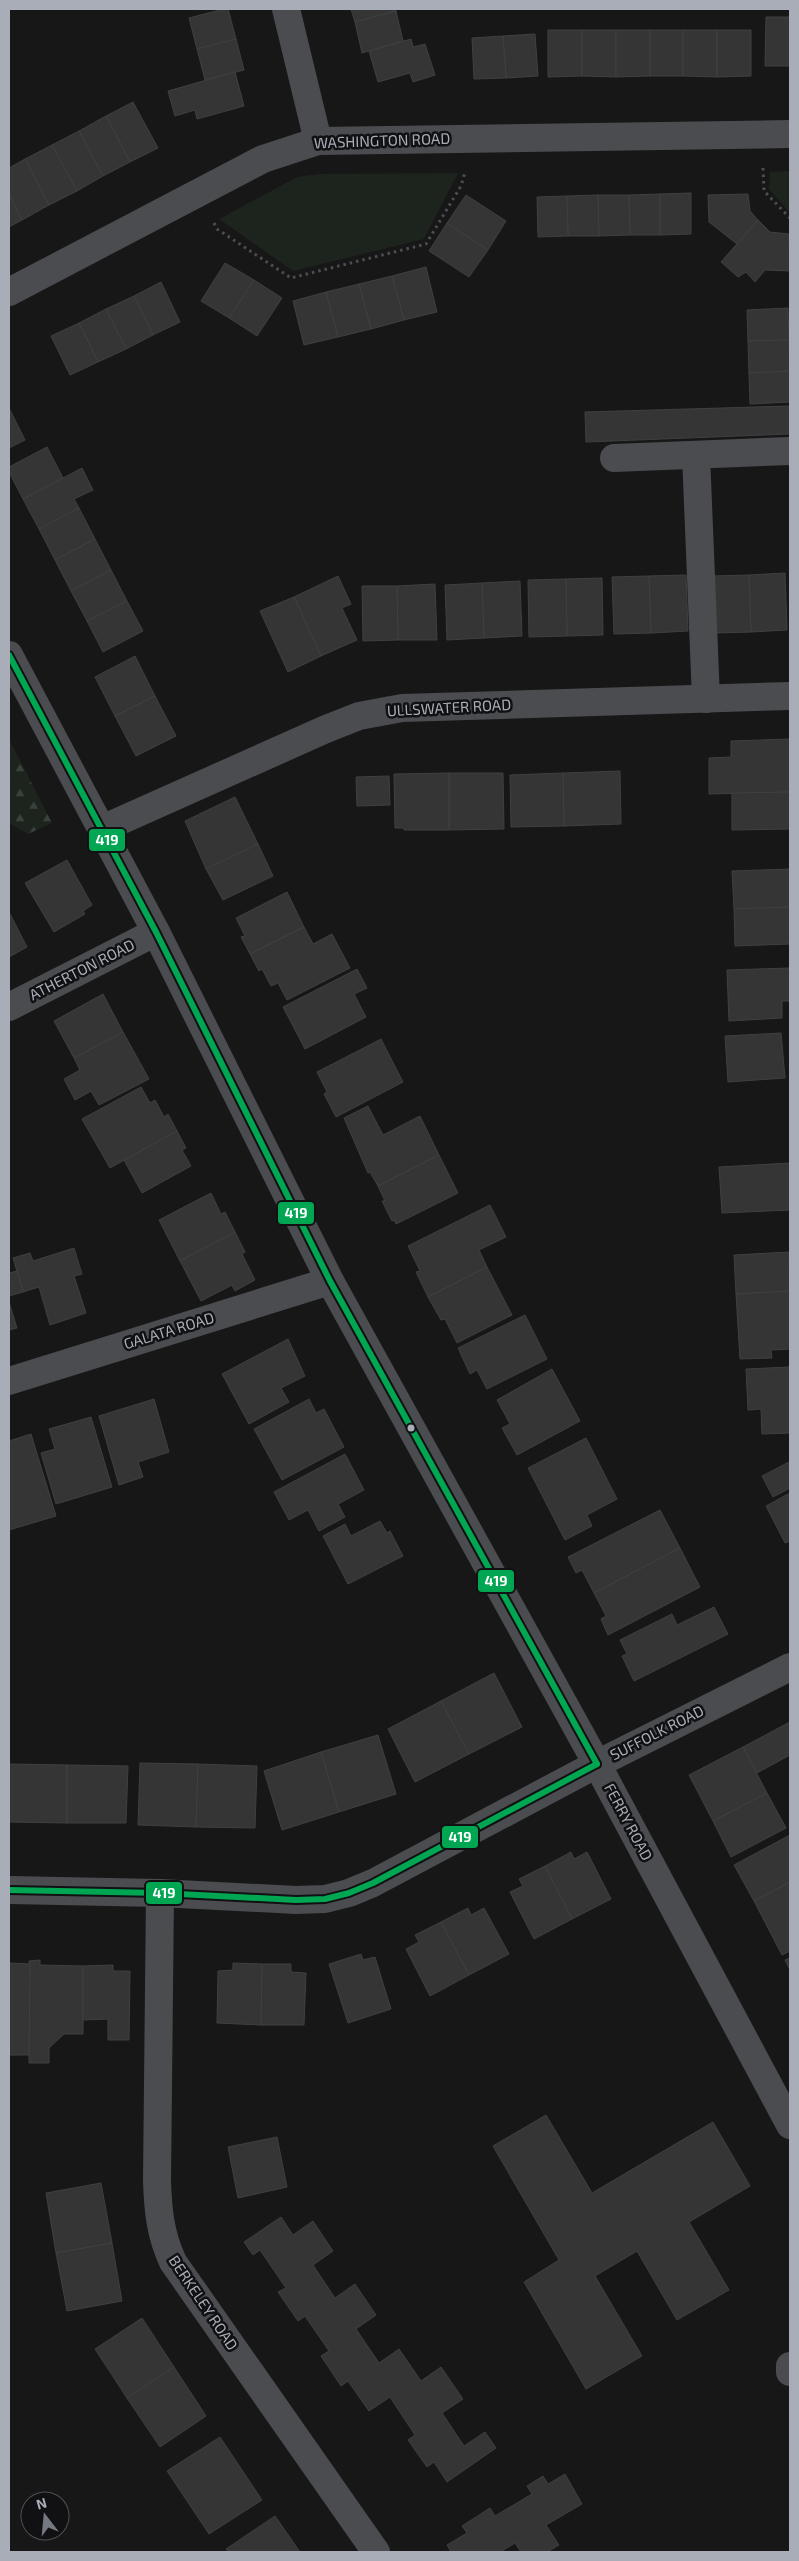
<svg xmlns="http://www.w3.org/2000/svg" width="799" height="2561" font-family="'Exo 2',sans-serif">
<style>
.grass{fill:#1d241e}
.forest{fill:url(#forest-firs)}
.building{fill:#353536;stroke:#3f4043}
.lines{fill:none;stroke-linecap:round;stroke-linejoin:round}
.path{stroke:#4d4e52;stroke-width:3;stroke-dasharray:2.5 4;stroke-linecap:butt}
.minor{stroke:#4b4c50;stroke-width:28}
.bus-1-casing{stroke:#111113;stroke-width:10}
.bus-1{stroke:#00a651;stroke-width:6}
.bus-dot{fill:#a8adb8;stroke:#111113;stroke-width:2}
.labels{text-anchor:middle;stroke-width:5;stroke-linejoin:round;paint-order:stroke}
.street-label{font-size:15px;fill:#a8adb8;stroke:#111113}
.line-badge{stroke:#111113;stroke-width:2}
.badge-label{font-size:14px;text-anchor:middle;font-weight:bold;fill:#fff}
</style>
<defs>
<pattern id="forest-firs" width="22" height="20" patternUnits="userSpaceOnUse" patternTransform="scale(1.25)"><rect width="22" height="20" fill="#1d241e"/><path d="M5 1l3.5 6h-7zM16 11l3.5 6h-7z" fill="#3b413d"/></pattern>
</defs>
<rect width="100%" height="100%" fill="#171717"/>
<!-- grass -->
<g class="grass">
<path d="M790 171V213L769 189 770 172Z"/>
<path d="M458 173 424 239 293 271 219 219 297 177 319 174Z"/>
</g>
<!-- forest -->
<path class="forest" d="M9 739 52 823 28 834 9 823Z"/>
<!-- building -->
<g class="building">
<path d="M224 9H228L236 39 197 49 189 18Z"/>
<path d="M351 9H395L396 11 355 22Z"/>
<path d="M396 11 403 41 362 53 355 22Z"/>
<path d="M766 17H790V66H765Z"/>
<path d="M548 30H582V76L548 77Z"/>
<path d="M582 30H616V77L582 76Z"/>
<path d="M616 30H650V76L616 77Z"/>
<rect x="650" y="30" width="33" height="46"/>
<path d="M683 30H717V77L683 76Z"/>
<path d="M717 30H751V76L717 77Z"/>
<path d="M535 34 538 76 506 78 503 36Z"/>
<path d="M503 36 506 78 474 79 472 38Z"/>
<path d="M236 39 244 70 205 80 197 49Z"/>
<path d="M411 39 413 47 425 44 435 75 413 82 410 73 378 82 369 51Z"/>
<path d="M235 72 244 106 197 119 195 110 175 116 168 91Z"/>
<path d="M133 102 158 148 130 162 106 116Z"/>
<path d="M106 116 130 162 103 176 79 131Z"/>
<path d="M79 131 103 176 77 191 52 145Z"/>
<path d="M52 145 77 191 49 205 25 159Z"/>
<path d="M25 159 49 205 22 220 9 194V168Z"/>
<path d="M691 193V234L660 235V194Z"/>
<path d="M9 194 22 220 9 227Z"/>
<path d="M660 194V235H630L629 195Z"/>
<path d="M748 194 750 211 758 220 737 244 709 222 708 195Z"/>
<path d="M466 195 506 221 488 250 447 223Z"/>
<path d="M598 195H629L630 235 599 236Z"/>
<path d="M598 195 599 236H568L567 196Z"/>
<path d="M567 196 568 236 538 237 537 197Z"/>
<path d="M758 220 770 232 789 234 790 271 765 270 755 282 746 272 738 277 721 262Z"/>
<path d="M447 223 488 250 469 277 429 251Z"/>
<path d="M225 263 254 280 229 318 201 301Z"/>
<path d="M426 267 437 312 404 320 392 276Z"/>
<path d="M392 276 404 320 371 329 359 284Z"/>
<path d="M254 280 282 298 257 336 229 318Z"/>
<path d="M161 282 180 322 153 335 134 296Z"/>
<path d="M359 284 371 329 338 337 326 292Z"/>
<path d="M326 292 338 337 304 345 293 301Z"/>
<path d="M134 296 153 335 126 349 106 309Z"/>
<path d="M788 308 789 340 748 341 747 310Z"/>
<path d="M106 309 126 349 98 362 79 323Z"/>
<path d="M79 323 98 362 70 375 51 336Z"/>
<path d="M789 340 790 371 749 373 748 341Z"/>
<path d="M790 371V402L750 404 749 373Z"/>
<path d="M790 406V434L586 442 585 412Z"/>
<path d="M9 408 25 440 9 448Z"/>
<path d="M47 447 63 478 23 499 9 472V467Z"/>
<path d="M82 468 93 490 74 499 79 508 39 529 23 499Z"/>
<path d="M79 508 95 539 55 560 39 529Z"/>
<path d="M95 539 111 570 71 591 55 560Z"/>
<path d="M111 570 127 601 87 621 71 591Z"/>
<path d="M785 573 787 630 751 632 749 575Z"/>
<path d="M686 575 688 631 651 633 649 576Z"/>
<path d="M749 575 751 632 715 633 713 576Z"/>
<path d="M338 576 351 604 342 608 357 640 321 656 294 597Z"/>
<path d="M649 576 651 633 614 634 612 577Z"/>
<path d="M602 578 603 635 567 636 566 579Z"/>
<path d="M566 579 567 636 529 637 528 580Z"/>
<path d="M520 581 522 636 484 638 482 583Z"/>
<path d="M482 583 484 638 447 640 445 585Z"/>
<path d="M435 584 437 640H398L397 586Z"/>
<path d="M362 586H397L398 640 363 641Z"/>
<path d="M294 597 321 656 288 672 260 611Z"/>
<path d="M127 601 143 631 103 652 87 621Z"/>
<path d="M135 656 155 696 115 716 95 677Z"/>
<path d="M155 696 176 736 136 756 115 716Z"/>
<path d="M790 739V792L709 794V758L731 757V741Z"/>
<path d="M620 771 621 824 564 826 563 773Z"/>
<path d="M449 773H503L504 829 449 830Z"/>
<path d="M449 773V830H404V828H395L394 774Z"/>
<path d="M563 773 564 826 511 827 510 775Z"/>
<path d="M389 776 390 805 357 806 356 777Z"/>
<path d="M790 792V829L732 830V793Z"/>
<path d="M235 797 258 844 206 869 185 821Z"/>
<path d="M258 844 273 876 223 900 206 869Z"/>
<path d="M67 860 92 905 83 911 85 914 54 932 25 883Z"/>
<path d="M790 869V907L734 909 732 871Z"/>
<path d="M287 892 304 927 250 954 241 937 245 936 236 918Z"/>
<path d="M790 907V944L735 946 734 909Z"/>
<path d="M9 912 27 947 9 957Z"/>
<path d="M304 927 313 944 332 934 350 968 287 1000 278 983 271 986 262 969 259 971 250 954Z"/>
<path d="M790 968V1001H782V1018L729 1021 727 970Z"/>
<path d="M357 969 367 988 354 994 366 1017 305 1049 283 1007Z"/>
<path d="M103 994 123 1032 74 1058 54 1021Z"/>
<path d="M123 1032 149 1079 99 1105 91 1091 75 1100 64 1079 80 1070 74 1058Z"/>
<path d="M781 1033 785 1078 728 1082 725 1036Z"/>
<path d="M381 1039 403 1082 336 1117 324 1094 327 1092 317 1072Z"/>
<path d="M141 1087 150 1103 155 1100 164 1117 168 1114 177 1131 110 1168 82 1119Z"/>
<path d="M368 1106 383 1135 420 1116 439 1155 378 1186 370 1172 368 1173 344 1118Z"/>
<path d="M177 1131 186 1148 182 1150 191 1166 142 1193 124 1160Z"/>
<path d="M439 1155 458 1193 396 1224 394 1220 392 1221 382 1201H385L378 1186Z"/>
<path d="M790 1163V1210L722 1213 719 1167Z"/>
<path d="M211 1193 221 1214 225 1212 235 1232 180 1261 159 1220Z"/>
<path d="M490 1205 506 1237 479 1250 487 1267 428 1297 416 1272 420 1271 408 1246Z"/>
<path d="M235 1232 245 1252 242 1254 255 1280 235 1291 232 1285 201 1301 180 1261Z"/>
<path d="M74 1248 82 1274 74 1276 86 1313 50 1325 39 1287 23 1292 13 1258 30 1253 33 1261Z"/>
<path d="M789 1252 790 1291 736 1294 734 1255Z"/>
<path d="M487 1267 512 1315 457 1343 445 1319 441 1320 428 1297Z"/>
<path d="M17 1271 23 1292 9 1296V1273Z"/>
<path d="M790 1291V1349L771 1350 772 1358 740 1359 736 1294Z"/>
<path d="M9 1302 17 1328 9 1330Z"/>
<path d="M525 1315 547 1359 487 1389 477 1370 470 1374 458 1348Z"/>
<path d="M288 1339 305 1376 281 1388 289 1402 249 1424 222 1374Z"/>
<path d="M790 1367V1433L762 1434 761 1409 748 1410 746 1369Z"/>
<path d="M552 1369 580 1421 517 1455 502 1428 510 1424 497 1400Z"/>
<path d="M154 1399 169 1452 138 1462 143 1477 119 1485 99 1416Z"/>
<path d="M309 1399 316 1413 324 1409 344 1447 282 1480 254 1429Z"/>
<path d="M91 1417 112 1487 56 1504 41 1453 55 1449 49 1429Z"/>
<path d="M31 1434 56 1516 9 1530V1441Z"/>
<path d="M586 1438 617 1499 587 1515 592 1526 565 1540 528 1468Z"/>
<path d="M345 1454 364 1490 338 1504 345 1517 319 1531 308 1510 289 1520 274 1492Z"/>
<path d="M789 1462 790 1488 773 1497 762 1476Z"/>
<path d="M790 1493V1541L785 1543 766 1506Z"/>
<path d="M660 1510 680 1548 594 1593 582 1570 576 1573 568 1557Z"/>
<path d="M380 1521 387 1533 390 1531 403 1556 348 1584 323 1536 345 1524 351 1536Z"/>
<path d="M680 1548 700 1587 608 1635 601 1619 606 1616 594 1593Z"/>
<path d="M714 1607 728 1634 634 1681 622 1656 627 1654 620 1640 672 1614 677 1625Z"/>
<path d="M494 1673 522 1727 469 1754 441 1701Z"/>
<path d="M441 1701 469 1754 415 1782 388 1729Z"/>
<path d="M790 1722V1755L757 1773 743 1747Z"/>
<path d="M378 1735 396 1794 339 1812 321 1752Z"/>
<path d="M743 1747 767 1793 713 1821 689 1775Z"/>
<path d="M321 1752 339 1812 282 1830 264 1771Z"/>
<path d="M140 1763 198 1764 196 1827 138 1825Z"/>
<path d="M9 1764 67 1765V1823L9 1822Z"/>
<path d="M198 1764 257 1766 255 1828 196 1827Z"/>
<path d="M67 1765 128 1766 126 1823H67Z"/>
<path d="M767 1793 786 1828 731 1857 713 1821Z"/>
<path d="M790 1835V1882L754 1901 734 1865Z"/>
<path d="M571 1852 574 1859 587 1852 611 1899 572 1919 545 1866Z"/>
<path d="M545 1866 572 1919 534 1939 510 1892 523 1886 519 1879Z"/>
<path d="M790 1882V1951L782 1955 754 1901Z"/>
<path d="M468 1908 471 1915 484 1908 509 1954 469 1975 441 1922Z"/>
<path d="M441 1922 469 1975 430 1996 406 1949 419 1942 415 1935Z"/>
<path d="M361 1954 363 1960 375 1957 391 2009 348 2023 329 1964Z"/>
<path d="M790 1958V1970L785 1960Z"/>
<path d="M40 1960V1965L83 1966V2034H64L49 2048V2063H29V1961Z"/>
<path d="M9 1963 30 1964 29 2055H9Z"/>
<path d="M233 1963 262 1964 261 2025 217 2023 218 1971 233 1970Z"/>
<path d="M262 1964H291V1972L306 1973 304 2025H261Z"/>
<path d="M113 1965V1971H130L129 2040H108V2019L83 2020V1966Z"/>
<path d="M546 2115 592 2193 713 2122 750 2186 689 2222 729 2290 677 2320 637 2251 595 2276 642 2356 586 2389 524 2282 559 2260 493 2146Z"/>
<path d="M277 2137 287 2187 238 2198 228 2147Z"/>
<path d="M101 2183 112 2243 56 2253 46 2193Z"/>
<path d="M281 2217 293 2235 313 2221 333 2251 313 2265 335 2298 355 2284 376 2315 356 2329 379 2363 399 2349 421 2381 441 2367 463 2399 442 2413 464 2446 485 2432 496 2448 447 2482 434 2462 427 2467 408 2440 415 2435 390 2397 369 2411 348 2381 341 2386 321 2356 329 2351 305 2316 298 2321 278 2292 286 2288 260 2250 253 2255 244 2242Z"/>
<path d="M112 2243 122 2301 67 2311 56 2253Z"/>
<path d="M142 2318 174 2367 127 2398 95 2349Z"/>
<path d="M174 2367 206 2416 160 2447 127 2398Z"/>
<path d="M220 2437 262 2500 209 2534 167 2471Z"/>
<path d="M565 2474 582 2504 546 2525 559 2545 547 2552H521L515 2543 500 2552H451L447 2545 467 2533 462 2526 490 2508 495 2516 532 2494 527 2486 543 2476 548 2484Z"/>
<path d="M275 2516 300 2552H229L226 2549Z"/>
</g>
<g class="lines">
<!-- path -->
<g class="path">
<path d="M763 168 764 191 790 218"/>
<path d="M214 223 217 229 291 278 426 244 461 186 465 172"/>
</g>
<!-- minor -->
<g class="minor">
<path d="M286 9 318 141"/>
<path d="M9 292 263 159 318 141 790 134"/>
<path d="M696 455 706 699"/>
<path d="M614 458 790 451"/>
<path d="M9 655 156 932 330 1281 597 1764 790 2125"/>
<path d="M102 829 326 729 359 716 402 708 790 696"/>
<path d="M9 1007 156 932"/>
<path d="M9 1381 330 1281"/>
<path d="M9 1890 160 1893 296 1900 325 1899 349 1893 373 1883 597 1764 790 1667"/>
<path d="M160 1893 157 2181C158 2210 160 2234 173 2262L376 2552"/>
<path d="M790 2366V2372"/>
</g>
<defs>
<g id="bus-1">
<path d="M9 655 156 932 330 1281 597 1764"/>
<path d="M9 1890 160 1893 296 1900 325 1899 349 1893 373 1883 597 1764"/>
</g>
</defs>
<!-- bus-1 casing -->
<use href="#bus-1" class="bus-1-casing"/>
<!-- bus-1 -->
<use href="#bus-1" class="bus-1"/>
</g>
<!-- markers -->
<circle class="bus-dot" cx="411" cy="1428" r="4.5"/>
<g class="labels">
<!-- street labels -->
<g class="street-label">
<text transform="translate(382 141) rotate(-2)" y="5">WASHINGTON ROAD</text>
<text transform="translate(449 708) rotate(-3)" y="5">ULLSWATER ROAD</text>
<text transform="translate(82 970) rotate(-27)" y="5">ATHERTON ROAD</text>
<text transform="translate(169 1331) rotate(-17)" y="5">GALATA ROAD</text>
<text transform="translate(657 1733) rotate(-27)" y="5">SUFFOLK ROAD</text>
<text transform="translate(628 1822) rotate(62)" y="5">FERRY ROAD</text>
<text transform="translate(203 2303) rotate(56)" y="5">BERKELEY ROAD</text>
</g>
</g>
<g class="line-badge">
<rect x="88" y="828" width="38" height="24" rx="5" fill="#00a651"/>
<rect x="277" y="1201" width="38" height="24" rx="5" fill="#00a651"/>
<rect x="477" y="1569" width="38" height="24" rx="5" fill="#00a651"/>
<rect x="441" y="1825" width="38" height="24" rx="5" fill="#00a651"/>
<rect x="145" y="1881" width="38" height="24" rx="5" fill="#00a651"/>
</g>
<g class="badge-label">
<text x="107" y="845">419</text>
<text x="296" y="1218">419</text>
<text x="496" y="1586">419</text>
<text x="460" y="1842">419</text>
<text x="164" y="1898">419</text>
</g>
<!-- border -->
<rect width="799" height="2561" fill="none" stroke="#a8adb8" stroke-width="20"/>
<!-- north arrow -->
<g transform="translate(45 2516) rotate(344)"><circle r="24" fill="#111113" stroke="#4d4f55"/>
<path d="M0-4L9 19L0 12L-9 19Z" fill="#757880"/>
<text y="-8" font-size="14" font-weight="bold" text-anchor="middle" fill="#a8adb8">N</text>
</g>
</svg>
